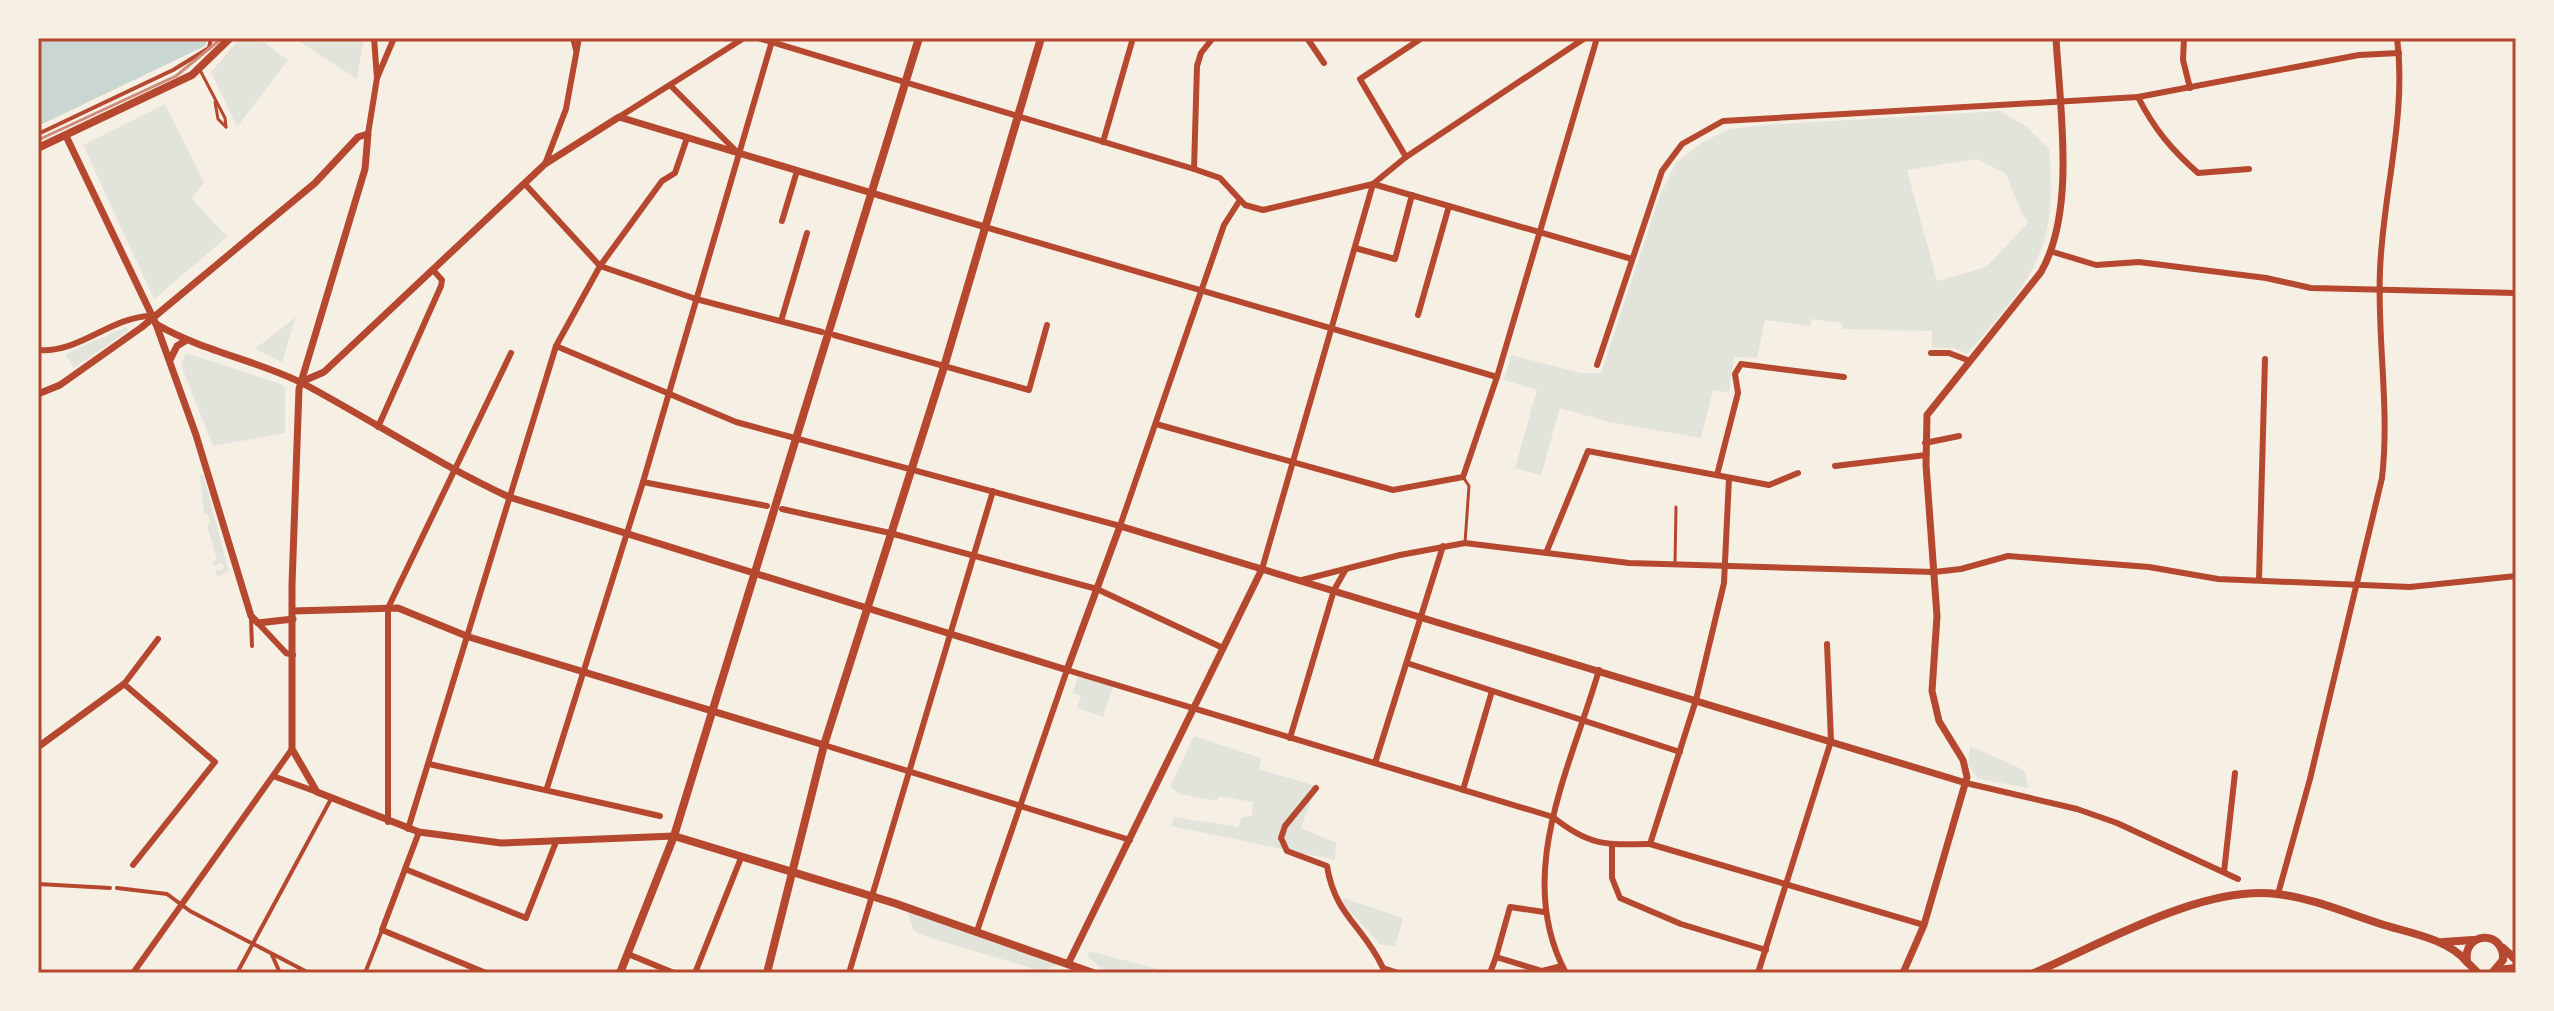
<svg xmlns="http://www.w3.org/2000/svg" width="2554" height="1011" font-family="'Roboto Condensed',sans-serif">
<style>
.green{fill:#e2e4dc;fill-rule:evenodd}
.water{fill:#c9d6d2}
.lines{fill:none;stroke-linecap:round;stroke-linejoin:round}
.service{stroke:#b5482f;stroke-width:3}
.pedestrian{stroke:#b5482f;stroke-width:4}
.minor{stroke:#b5482f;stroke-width:6}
.tertiary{stroke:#b5482f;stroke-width:7}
.secondary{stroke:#b5482f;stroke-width:8}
.rail{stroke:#cf8b77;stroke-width:3}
.neatline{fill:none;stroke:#b5482f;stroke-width:3}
</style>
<rect width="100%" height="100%" fill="#f6efe4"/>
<!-- green -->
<g class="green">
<path d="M240 38H258L288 60 237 127 211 72Z"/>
<path d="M294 38H364L357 79Z"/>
<path d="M165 104 204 183 191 198 227 237 154 299 83 145Z"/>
<path d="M2000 111 2027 127 2049 149C2059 252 2031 280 1967 354L1955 348H1932V331L1842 329V323L1812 319 1810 326 1765 320 1757 358 1734 357 1729 393 1713 390 1701 438 1609 422 1560 408 1541 475 1515 468 1537 390 1504 380 1511 355 1581 373H1601L1660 195 1676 163 1701 143 1730 129 1764 125ZM1977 159 2006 174 2022 214 2029 222 1986 267 1937 281 1907 170Z"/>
<path d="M296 317 282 362 255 349Z"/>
<path d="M126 327 129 330 74 368 65 354Z"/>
<path d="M186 353 281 384 285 388V433L213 446 181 365Z"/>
<path d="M203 474 229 571 218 577 215 569 220 571 224 567 221 563 215 566 213 562 217 560 207 525 210 524 208 514H204L200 475Z"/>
<path d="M1078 676 1113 686 1103 717 1077 708 1081 696 1073 693Z"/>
<path d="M1194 736 1261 758 1259 769 1316 786 1301 828 1336 843 1335 860 1171 826 1174 817 1238 827 1242 817 1252 816 1253 802 1219 796 1217 801 1180 794 1170 787Z"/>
<path d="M1970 746 2024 770 2029 788 1978 779 1968 764Z"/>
<path d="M1344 898 1403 918 1395 947 1380 944 1343 904Z"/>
<path d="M907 911 1060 964 1041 971 924 936 913 930Z"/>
<path d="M1089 951 1173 973H1107L1088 957Z"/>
</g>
<!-- water -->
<path class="water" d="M38 38H207L205 46 38 126Z"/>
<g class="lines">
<!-- service -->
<g class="service">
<path d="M200 70 225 118 226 127"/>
<path d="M215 102 218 119 226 127"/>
<path d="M1463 477 1469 486 1465 543"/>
<path d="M1675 564 1676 507"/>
</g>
<!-- pedestrian -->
<g class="pedestrian">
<path d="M572 38 575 50"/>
<path d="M38 134 173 70 209 48 211 38"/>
<path d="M251 619 252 646"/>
<path d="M38 884 110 888"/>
<path d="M117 888 167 894 190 911 309 973"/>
<path d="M272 955 280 973"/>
<path d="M237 973 331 799"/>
<path d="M365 973 382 930"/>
</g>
<!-- minor -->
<g class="minor">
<path d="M374 38 377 78"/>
<path d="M758 38 1194 169 1220 178 1245 205 1263 210 1373 184 1406 157 1585 38"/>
<path d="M1307 38 1324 63"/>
<path d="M2184 38 2183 60 2190 88"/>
<path d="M670 85 738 153"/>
<path d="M2138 97C2154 129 2172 150 2198 173L2249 169"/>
<path d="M619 117 744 38"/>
<path d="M368 134 377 78 394 38"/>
<path d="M1103 142 1133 38"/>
<path d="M1406 157 1360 79 1422 38"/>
<path d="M545 164 566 109 579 38"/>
<path d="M1194 169 1197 66 1201 53 1213 38"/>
<path d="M525 184 600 266 696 299 822 332"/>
<path d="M782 221 797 171"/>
<path d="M985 227 1497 377"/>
<path d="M1355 248 1395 259 1412 195"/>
<path d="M2053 252 2096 265 2139 262 2266 278 2311 288 2516 293"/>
<path d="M1418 315 1449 206"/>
<path d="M781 321 807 233"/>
<path d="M834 335 1029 390 1047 325"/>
<path d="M556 346 736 422 1120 526 1224 225 1240 200"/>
<path d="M38 350C79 354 111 316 152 316"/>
<path d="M1931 353H1949L1970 361"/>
<path d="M1597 365 1662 171 1682 144 1723 121 2138 97 2359 55 2399 53"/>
<path d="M1156 424 1393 490 1463 477 1497 377 1597 38"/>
<path d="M378 427 441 286 442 280 433 270"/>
<path d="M1925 443 1959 436"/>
<path d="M1835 466 1926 455"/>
<path d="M1717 475 1738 393 1735 374 1741 364 1844 377"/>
<path d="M643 482 767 506"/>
<path d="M782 509 890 533 1097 589 1223 648"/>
<path d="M1546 553 1588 451 1769 485 1798 473"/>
<path d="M1262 569 1373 184 1632 259"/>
<path d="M1302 580 1400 555 1465 543 1629 563 1934 572 1961 569 2008 556 2149 567 2218 579 2410 587 2516 576"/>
<path d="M2259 580 2265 359"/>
<path d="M258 623 286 653 293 655"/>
<path d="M1407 663 1680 752"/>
<path d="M1290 738 1334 590 1346 569"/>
<path d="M824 745 1130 840"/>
<path d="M1375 763 1443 546"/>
<path d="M429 764 660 816"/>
<path d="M273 776 317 792"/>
<path d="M1966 783 2077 809 2117 823 2238 879"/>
<path d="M547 788 643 482 772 41"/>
<path d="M1316 788 1285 826 1281 838 1287 851 1327 866C1335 916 1363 925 1383 968L1398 973"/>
<path d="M1463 790 1492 691"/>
<path d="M388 822V608L511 353"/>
<path d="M408 829 556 346 600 266 662 181 675 173 687 138"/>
<path d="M419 832 382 930 486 973"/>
<path d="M1650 844 1696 700 1724 583 1729 478"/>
<path d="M1612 846V878L1620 898 1681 924 1766 950"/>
<path d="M133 865 215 762 124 684 158 639"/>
<path d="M405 869 526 918 556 842"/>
<path d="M2224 872 2235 773"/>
<path d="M2278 894 2310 779 2382 478C2390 408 2377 339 2380 270 2383 192 2407 116 2397 38"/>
<path d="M1544 912 1510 907 1496 957 1542 971 1562 966"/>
<path d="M977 931 1067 670 1553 817C1589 846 1606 845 1650 844L1924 925"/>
<path d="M628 954 674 973"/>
<path d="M133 973 292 749"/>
<path d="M695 973 741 858"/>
<path d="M849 973 993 491"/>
<path d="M1490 973 1496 957"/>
<path d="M1566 973C1513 875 1571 767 1599 670"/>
<path d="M1758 973 1831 741 1827 644"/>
</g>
<!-- tertiary -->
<g class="tertiary">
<path d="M66 136 156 324 196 435 251 616 258 623 293 619"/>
<path d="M156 324C204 352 257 360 304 384 373 421 438 464 509 497L1067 670 1120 526 1966 783"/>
<path d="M170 360 177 346 185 341"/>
<path d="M301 382 324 372 545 164 619 117 985 227"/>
<path d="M38 394 60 385 142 327 315 183 358 137 368 134 365 169 299 389 292 585V749L317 792 419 832 501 843 674 836"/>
<path d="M293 611 398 608 469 637 824 745"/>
<path d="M38 747 124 684"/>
<path d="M1069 962 1262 569"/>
<path d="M1903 973 1924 925 1967 777 1963 760 1939 721 1932 691 1937 616 1926 465 1927 415 2041 272C2076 211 2060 109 2056 38"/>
</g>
<!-- secondary -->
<g class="secondary">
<path d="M38 148 192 75 230 38"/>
<path d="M674 836 894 903 1093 973"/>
<path d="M2443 942 2473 940"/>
<path d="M2503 948 2516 960"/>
<path d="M2498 970 2516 968"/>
<path d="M620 973 674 836 919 38"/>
<path d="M767 973 824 745 944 367 1041 38"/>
<path d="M2034 973C2103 943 2202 885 2277 894 2313 898 2349 914 2384 925 2410 933 2448 939 2467 962"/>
<path d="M2478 973 2467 962C2462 931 2505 929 2503 960L2492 973"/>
</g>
<!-- rail -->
<path class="rail" d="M38 140 176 76 222 38"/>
</g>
<!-- border -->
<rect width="2554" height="1011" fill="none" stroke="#f6efe4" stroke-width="80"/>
<rect x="40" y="40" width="2474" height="931" class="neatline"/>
</svg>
